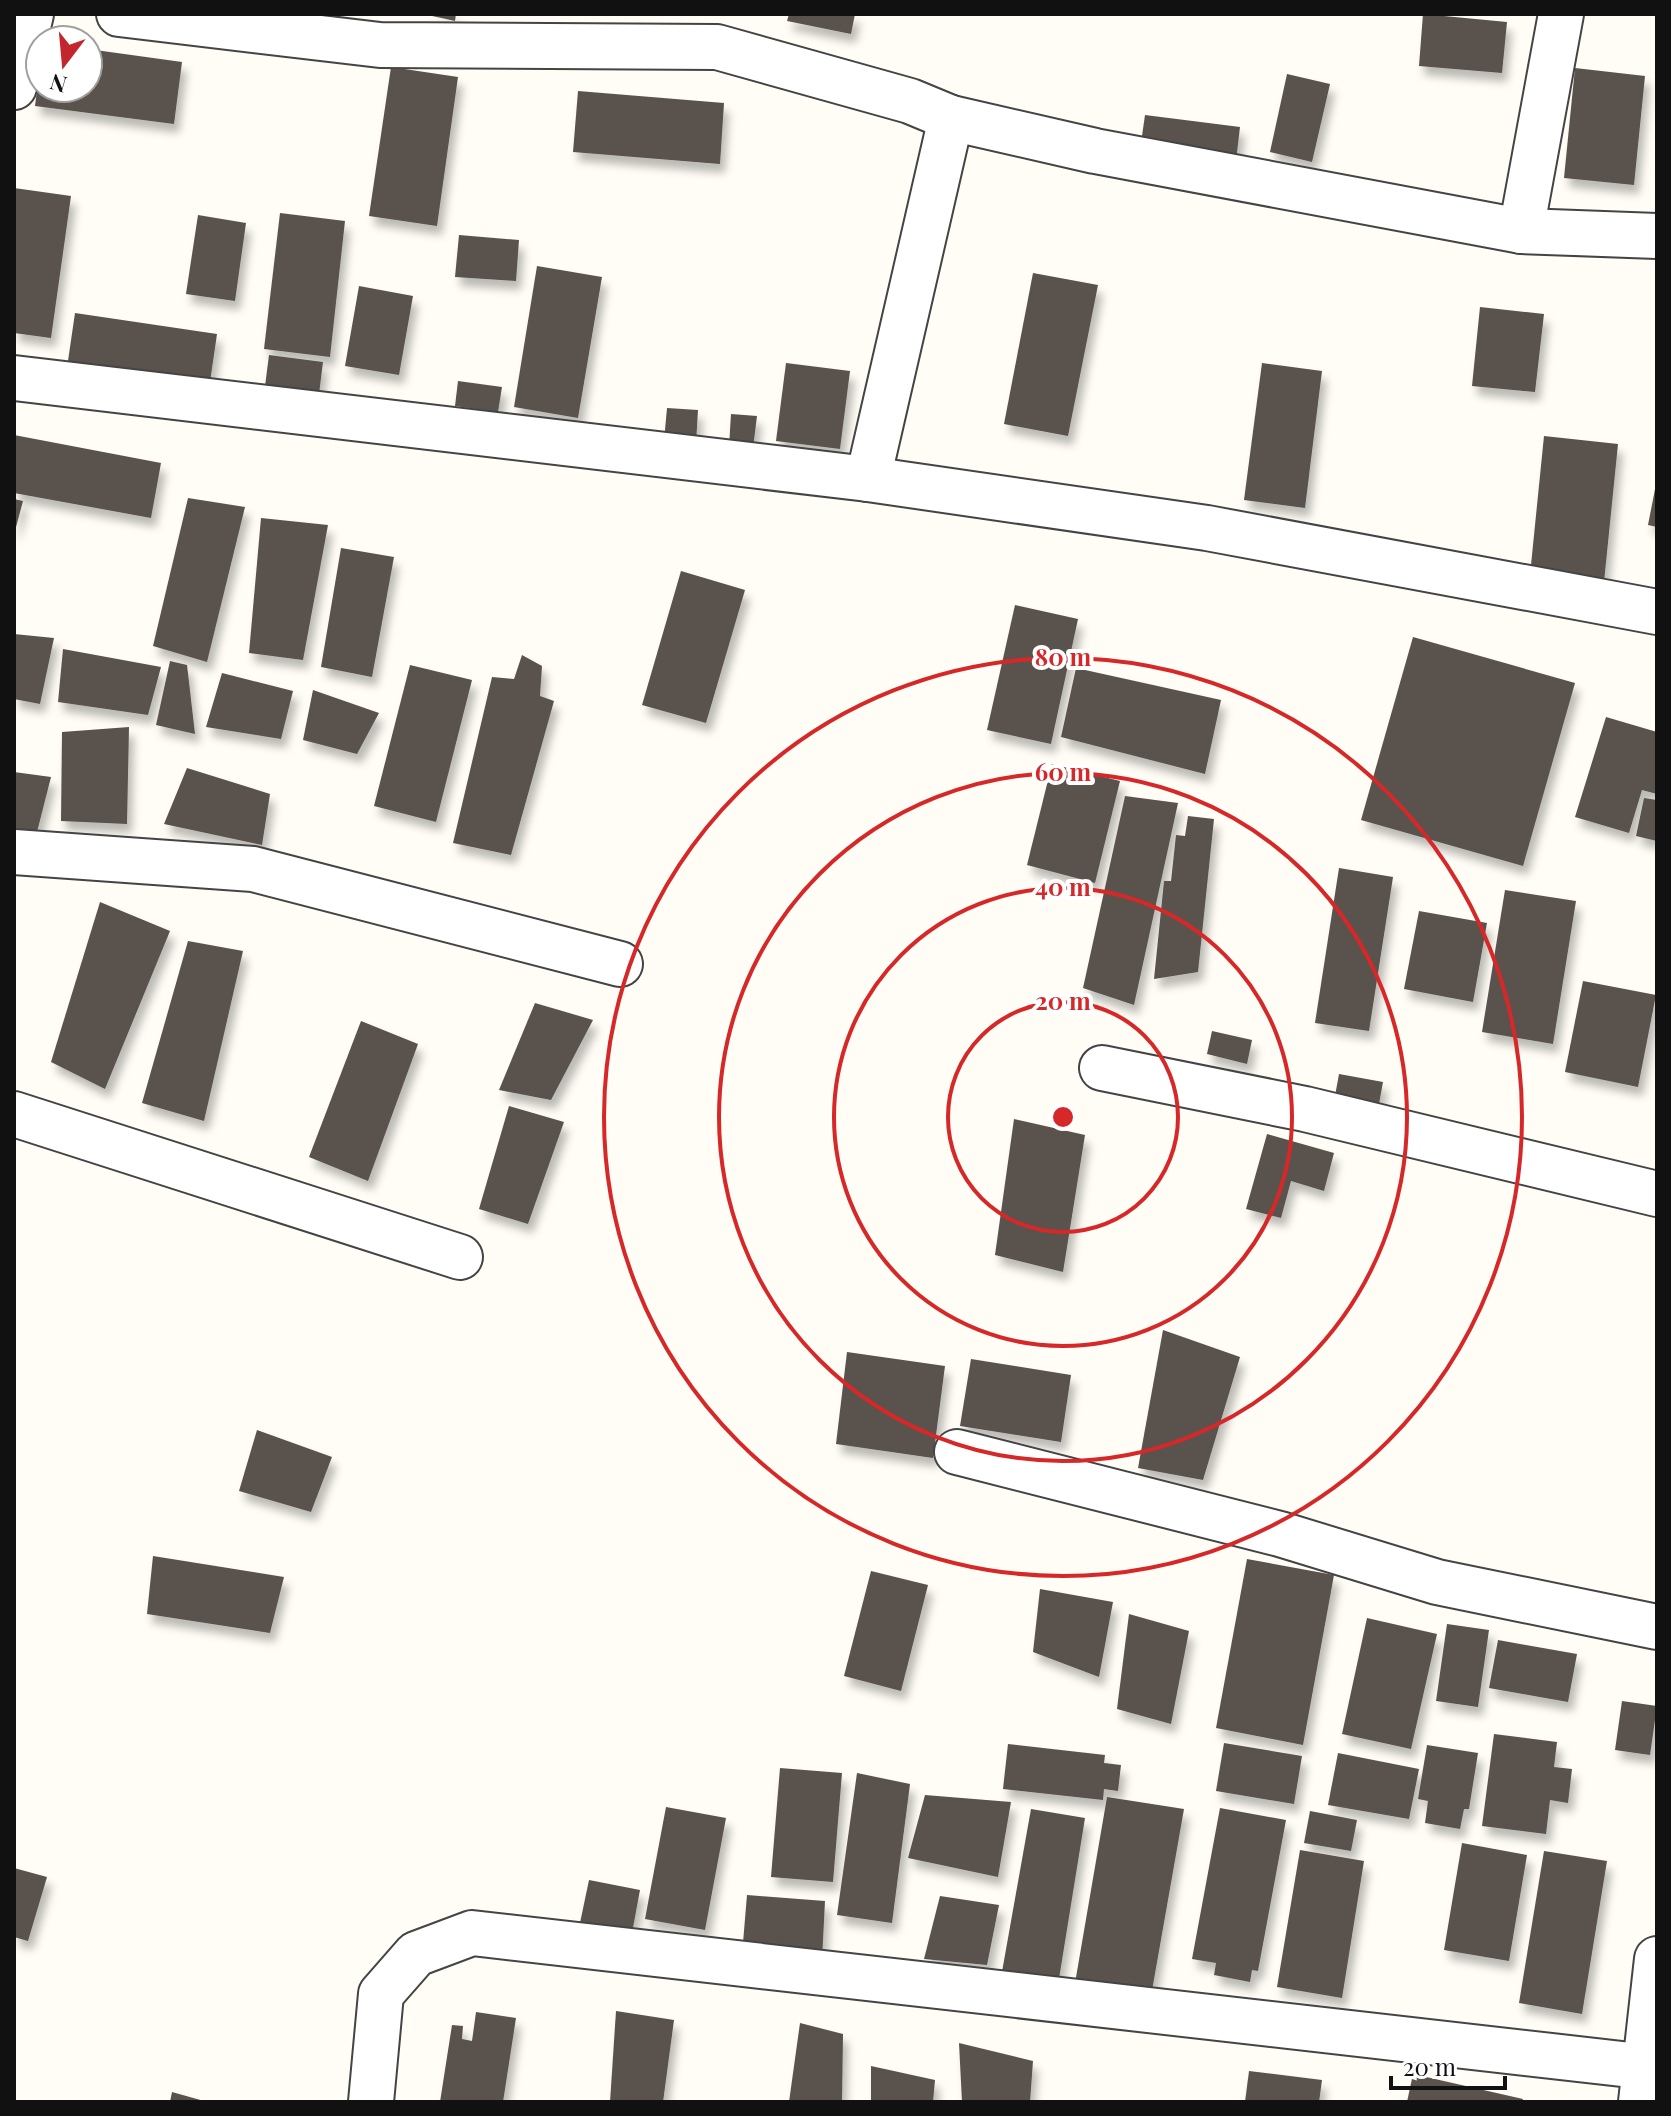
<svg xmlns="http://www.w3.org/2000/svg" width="1671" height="2116" font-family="'Playfair Display',serif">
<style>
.building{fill:#5a524d;filter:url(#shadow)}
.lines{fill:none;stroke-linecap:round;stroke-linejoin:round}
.minor-casing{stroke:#444;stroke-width:48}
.minor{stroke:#fff;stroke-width:44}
.ring{fill:none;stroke:#d62828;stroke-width:4}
.centre{fill:#d62828;stroke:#fff;stroke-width:4}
.ring-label{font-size:24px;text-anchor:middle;font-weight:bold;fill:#d62828;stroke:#fff;stroke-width:8;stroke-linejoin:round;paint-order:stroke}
</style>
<defs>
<filter id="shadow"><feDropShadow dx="5" dy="9" stdDeviation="4" flood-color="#0004"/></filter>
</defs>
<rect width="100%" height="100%" fill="#fffdf5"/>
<!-- building -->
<g class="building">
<path d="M423 14H456L455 21Z"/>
<path d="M789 14H855L851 34 787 21Z"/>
<path d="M1423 14 1507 22 1502 73 1419 66Z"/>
<path d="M88 49 182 62 174 124 35 106 38 82 40 88H88Z"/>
<path d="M391 67 458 77 437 226 369 216Z"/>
<path d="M1575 68 1645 76 1634 185 1564 178Z"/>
<path d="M1287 74 1330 84 1312 162 1270 152Z"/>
<path d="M578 91 724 103 720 164 573 152Z"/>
<path d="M1145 115 1240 127 1236 161 1140 150Z"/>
<path d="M14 188 71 196 51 338 14 333Z"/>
<path d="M280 213 345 221 330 357 264 349Z"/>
<path d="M198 215 246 223 235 301 186 294Z"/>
<path d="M459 235 519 240 516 281 455 277Z"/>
<path d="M537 266 602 277 578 418 514 407Z"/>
<path d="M1033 273 1098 285 1068 436 1004 424Z"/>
<path d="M359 286 413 296 399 375 345 366Z"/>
<path d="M1480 307 1544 314 1535 392 1472 386Z"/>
<path d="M75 313 217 334 210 382 68 361Z"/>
<path d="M269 355 323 362 318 402 264 394Z"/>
<path d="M786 363 850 371 840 449 776 441Z"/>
<path d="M1262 363 1322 371 1305 508 1244 500Z"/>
<path d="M458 381 502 387 498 412 455 406Z"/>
<path d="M667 408 698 410 696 443 664 441Z"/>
<path d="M731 414 757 416 753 448 729 447Z"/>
<path d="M14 435 161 463 151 518 14 493Z"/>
<path d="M1544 436 1618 444 1604 582 1530 575Z"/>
<path d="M1656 484H1657V527L1648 525Z"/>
<path d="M188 498 245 507 207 662 153 646Z"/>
<path d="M14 499 23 501 15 531H14Z"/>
<path d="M261 518 328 525 303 660 249 653Z"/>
<path d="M341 548 394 557 372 677 321 667Z"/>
<path d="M681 571 745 590 706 723 642 705Z"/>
<path d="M1015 605 1078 619 1051 744 987 730Z"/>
<path d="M14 634 54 638 40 704 14 699Z"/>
<path d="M1413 637 1575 683 1523 866 1361 820Z"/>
<path d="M63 649 161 667 148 715 58 702Z"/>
<path d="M522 655 542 666 540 696 554 701 511 855 453 843 492 677 514 679Z"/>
<path d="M170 661 187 665 195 734 156 725Z"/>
<path d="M410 665 472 680 436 822 374 806Z"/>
<path d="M1076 668 1221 700 1205 774 1061 737Z"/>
<path d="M222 673 293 691 281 739 206 727Z"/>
<path d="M313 690 379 713 357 754 303 740Z"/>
<path d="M1606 717 1657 732V794L1642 790 1629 833 1575 817Z"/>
<path d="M129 727 127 824 61 821 62 732Z"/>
<path d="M1052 764 1120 781 1095 883 1027 865Z"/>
<path d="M187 768 270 794 262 845 164 824Z"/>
<path d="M14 772 51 777 37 832 14 829Z"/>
<path d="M1125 796 1178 803 1134 1005 1083 988Z"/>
<path d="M1644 798 1657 800V841L1636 836Z"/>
<path d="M1188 816 1214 819 1198 972 1154 979 1164 881H1171L1176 835 1185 836Z"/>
<path d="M1339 868 1393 877 1369 1031 1315 1023Z"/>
<path d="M1505 890 1576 901 1553 1044 1482 1032Z"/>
<path d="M100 902 170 931 105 1089 51 1062Z"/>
<path d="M1419 911 1487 923 1473 1002 1404 989Z"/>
<path d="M188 941 243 951 204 1121 142 1103Z"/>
<path d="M1583 981 1656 995 1638 1087 1565 1072Z"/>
<path d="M535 1003 593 1020 551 1100 499 1090Z"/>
<path d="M361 1021 418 1044 368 1181 309 1157Z"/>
<path d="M1212 1031 1252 1040 1247 1064 1207 1054Z"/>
<path d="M1339 1074 1383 1082 1377 1115 1333 1107Z"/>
<path d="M509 1106 564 1122 528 1224 479 1209Z"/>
<path d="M1014 1119 1085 1135 1063 1272 995 1255Z"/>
<path d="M1267 1134 1334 1153 1324 1191 1291 1181 1281 1218 1246 1209Z"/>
<path d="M1163 1330 1240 1357 1203 1480 1138 1468Z"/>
<path d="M847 1352 945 1366 933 1458 836 1444Z"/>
<path d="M971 1359 1071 1375 1061 1442 960 1426Z"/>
<path d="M257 1430 332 1457 311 1512 239 1491Z"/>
<path d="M153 1556 284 1577 270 1633 147 1614Z"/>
<path d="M1247 1559 1334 1575 1303 1745 1216 1728Z"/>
<path d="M871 1571 928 1585 901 1691 844 1676Z"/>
<path d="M1040 1589 1113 1602 1099 1677 1033 1652Z"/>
<path d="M1129 1614 1189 1631 1171 1724 1117 1709Z"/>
<path d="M1367 1618 1437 1634 1411 1749 1342 1734Z"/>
<path d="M1447 1624 1489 1630 1478 1707 1436 1701Z"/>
<path d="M1498 1640 1577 1654 1568 1702 1489 1688Z"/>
<path d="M1622 1701 1657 1706 1650 1755 1615 1750Z"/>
<path d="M1494 1734 1557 1742 1554 1767 1572 1769 1568 1803 1550 1800 1546 1834 1482 1826Z"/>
<path d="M1224 1743 1302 1756 1294 1804 1216 1791Z"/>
<path d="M1008 1744 1105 1755 1104 1763 1121 1765 1118 1791 1104 1789 1103 1800 1003 1789Z"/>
<path d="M1427 1745 1478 1753 1469 1809H1464L1460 1829 1425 1823 1428 1801 1418 1799Z"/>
<path d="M1338 1753 1419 1769 1409 1819 1328 1805Z"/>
<path d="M780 1768 842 1773 833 1882 771 1877Z"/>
<path d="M857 1773 910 1784 892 1923 837 1915Z"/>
<path d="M925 1795 1011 1802 998 1877 908 1858Z"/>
<path d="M1107 1797 1184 1809 1150 2002 1074 1989Z"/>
<path d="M666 1807 726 1818 705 1930 645 1919Z"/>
<path d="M1220 1808 1286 1820 1258 1971 1252 1970 1250 1982 1214 1975 1216 1963 1192 1959Z"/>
<path d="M1031 1809 1085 1818 1058 1985 1000 1983Z"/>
<path d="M1310 1811 1357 1820 1351 1851 1304 1843Z"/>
<path d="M1462 1843 1527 1855 1509 1961 1444 1950Z"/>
<path d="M1300 1850 1364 1861 1342 1998 1277 1987Z"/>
<path d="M1544 1851 1607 1861 1582 2014 1519 2003Z"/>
<path d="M14 1868 47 1877 28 1941 14 1937Z"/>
<path d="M589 1880 640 1890 632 1933 580 1923Z"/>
<path d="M747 1895 825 1901 822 1960 742 1955Z"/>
<path d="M940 1896 999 1905 987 1965 924 1959Z"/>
<path d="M616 2011 674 2020 663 2102H610Z"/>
<path d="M476 2012 516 2018 503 2102H440L452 2025 463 2026 462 2039 472 2041Z"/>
<path d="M800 2023 843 2034 842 2102H789Z"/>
<path d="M959 2043 1033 2061 1030 2102H962Z"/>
<path d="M871 2066 935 2080 933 2102H871Z"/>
<path d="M1249 2071 1322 2080 1319 2102H1245Z"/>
<path d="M1413 2074 1523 2099 1522 2102H1407Z"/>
<path d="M172 2092 204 2101V2102H170Z"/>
</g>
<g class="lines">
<defs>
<g id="minor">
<path d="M119 14 380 45 717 47 910 101 951 118"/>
<path d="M14 87 31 14"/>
<path d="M1521 231 1561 14"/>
<path d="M14 378 868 479 1207 528 1657 612"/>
<path d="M868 479 951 118 1095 151 1521 231 1657 236"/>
<path d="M14 852 253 869 620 964"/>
<path d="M1102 1068 1305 1109 1657 1194"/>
<path d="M14 1114 460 1257"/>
<path d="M957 1452 1280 1534 1437 1582 1657 1627"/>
<path d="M371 2102 381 1994 416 1954 472 1933 1657 2068"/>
<path d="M1641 2102 1657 1959"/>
</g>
</defs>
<!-- minor casing -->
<use href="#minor" class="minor-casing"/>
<!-- minor -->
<use href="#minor" class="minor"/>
</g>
<!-- distance rings -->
<g class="ring">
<circle cx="1063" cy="1117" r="115"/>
<circle cx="1063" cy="1117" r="229"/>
<circle cx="1063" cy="1117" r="344"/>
<circle cx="1063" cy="1117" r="459"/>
</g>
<circle cx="1063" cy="1117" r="12" class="centre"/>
<g class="ring-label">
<text x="1063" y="666">80 m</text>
<text x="1063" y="781">60 m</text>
<text x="1063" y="896">40 m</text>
<text x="1063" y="1010">20 m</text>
</g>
<!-- border -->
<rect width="1671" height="2116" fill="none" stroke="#111111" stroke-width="32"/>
<!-- north arrow -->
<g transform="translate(64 64) rotate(196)"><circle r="38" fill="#ffffff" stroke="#a0a0a0" stroke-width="2"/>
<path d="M0-6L14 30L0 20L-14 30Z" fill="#c4262e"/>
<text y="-12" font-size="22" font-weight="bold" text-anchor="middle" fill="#111111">N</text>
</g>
<!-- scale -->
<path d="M1391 2076v12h114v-12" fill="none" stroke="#111111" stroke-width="4"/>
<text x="1403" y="2076" font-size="24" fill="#111111" stroke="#ffffff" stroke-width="6" paint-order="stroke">20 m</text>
</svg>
